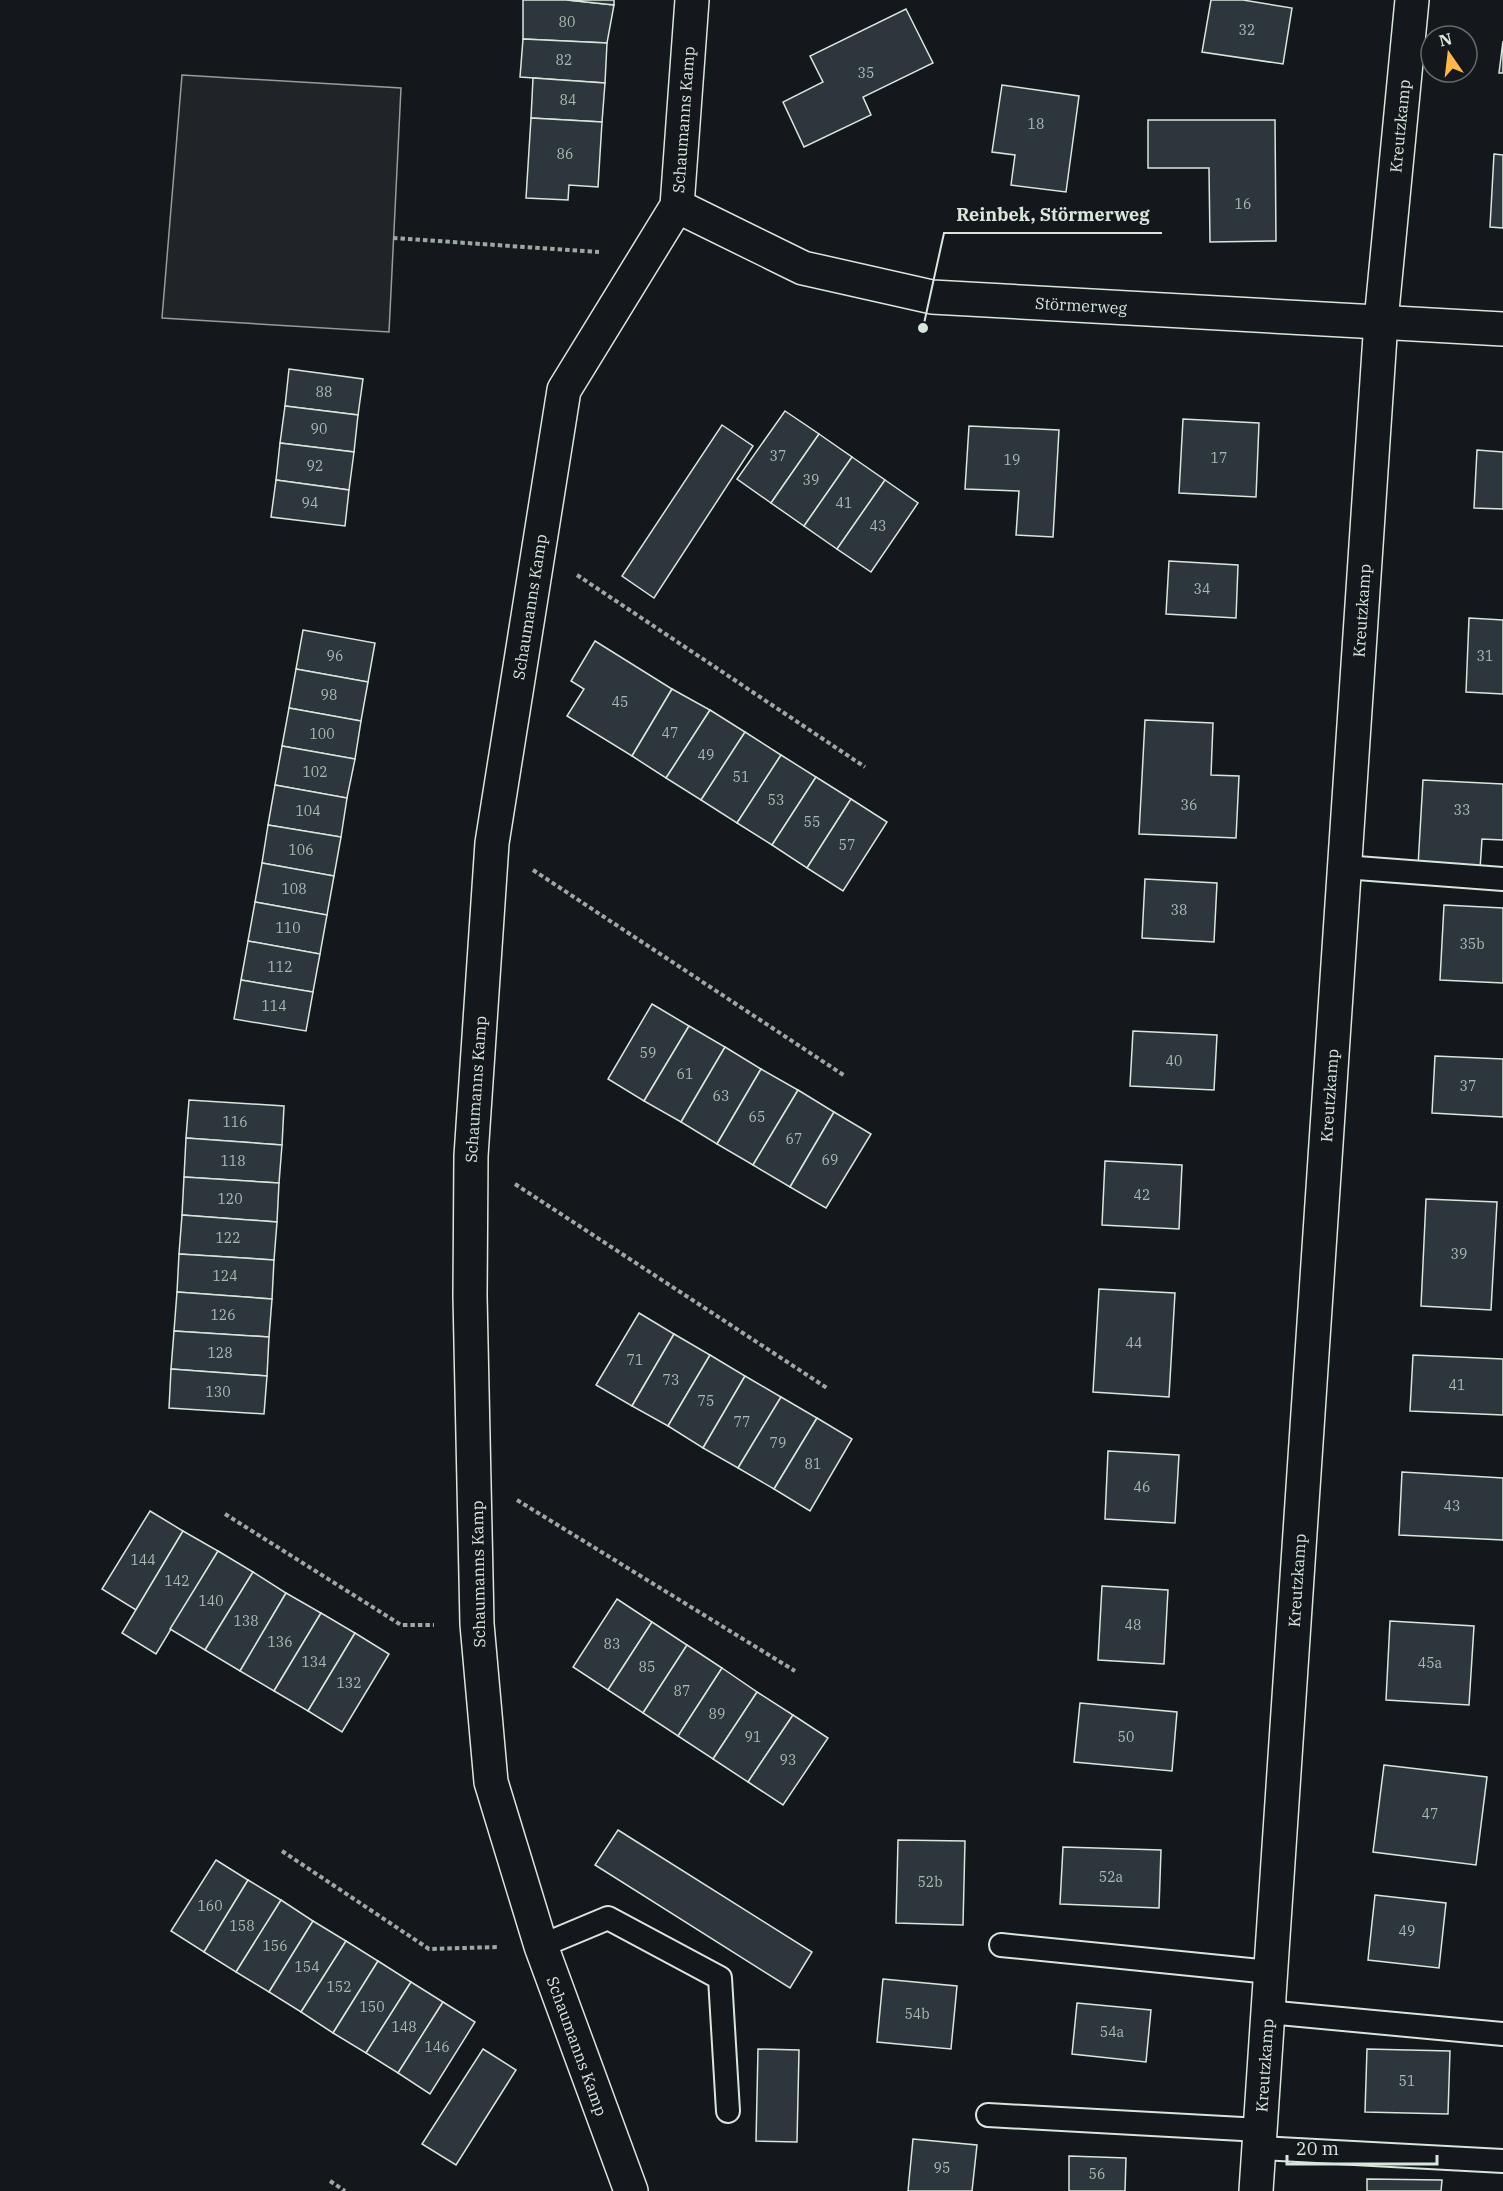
<svg xmlns="http://www.w3.org/2000/svg" width="1503" height="2191" font-family="'IBM Plex Serif',serif">
<style>
.green{fill:#202428;stroke:#939e99;stroke-width:1.5}
.building{fill:#2c363c;stroke:#d8e6dc;stroke-width:1.5}
.lines{fill:none;stroke-linecap:round;stroke-linejoin:round}
.service-casing{stroke:#d8e6dc;stroke-width:26}
.minor-casing{stroke:#d8e6dc;stroke-width:36}
.path{stroke:#9da8a2;stroke-width:4;stroke-dasharray:4.5 3;stroke-linecap:butt}
.service{stroke:#14181c;stroke-width:22}
.minor{stroke:#14181c;stroke-width:33}
.labels{text-anchor:middle;stroke-width:4.5;stroke-linejoin:round;paint-order:stroke}
.number-label{font-size:14px;fill:#adbab4}
.street-label{font-size:16px;fill:#d8e6dc;stroke:#14181c}
.leader{fill:none;stroke:#d8e6dc;stroke-width:2}
.callout-dot{fill:#d8e6dc;stroke:#14181c;stroke-width:2}
.callout-label{font-size:18px;text-anchor:middle;font-weight:bold;fill:#d8e6dc;stroke:#14181c;stroke-width:4.5;stroke-linejoin:round;paint-order:stroke}
</style>
<rect width="100%" height="100%" fill="#14181c"/>
<!-- green -->
<path class="green" d="M182 75 401 88 389 332 162 318Z"/>
<!-- building -->
<g class="building">
<path d="M523 0H567L614 5 607 43 523 39Z"/>
<path d="M567 0H614V5Z"/>
<path d="M1211 0H1243L1292 8 1283 64 1202 52Z"/>
<path d="M906 9 933 63 863 97 871 115 804 147 783 102 823 82 810 56Z"/>
<path d="M523 39 607 43 605 83 520 77Z"/>
<path d="M1503 41V73H1499Z"/>
<path d="M533 78 605 83 602 122 531 118Z"/>
<path d="M1002 85 1079 96 1066 192 1011 185 1015 155 992 152Z"/>
<path d="M531 118 602 122 598 187 569 185 568 200 526 198Z"/>
<path d="M1148 120H1275L1276 241 1210 242 1209 168H1148Z"/>
<path d="M1494 154 1503 155V228L1490 227Z"/>
<path d="M289 369 363 379 358 415 285 406Z"/>
<path d="M285 406 358 415 354 452 280 443Z"/>
<path d="M785 411 819 434 771 503 737 479Z"/>
<path d="M1183 419 1259 423 1256 497 1179 493Z"/>
<path d="M722 425 753 446 654 598 622 576Z"/>
<path d="M969 426 1059 430 1053 537 1016 535 1019 491 965 489Z"/>
<path d="M819 434 852 457 804 526 771 503Z"/>
<path d="M280 443 354 452 349 490 276 480Z"/>
<path d="M1477 450 1503 452V509L1474 508Z"/>
<path d="M852 457 885 480 837 549 804 526Z"/>
<path d="M276 480 349 490 345 526 271 517Z"/>
<path d="M885 480 918 503 871 572 837 549Z"/>
<path d="M1169 561 1238 565 1236 618 1166 614Z"/>
<path d="M1469 618 1503 620V694L1466 692Z"/>
<path d="M303 630 375 643 368 682 296 669Z"/>
<path d="M595 641 672 689 632 756 567 716 584 689 571 681Z"/>
<path d="M296 669 368 682 361 721 289 708Z"/>
<path d="M672 689 710 710 666 778 632 756Z"/>
<path d="M289 708 361 721 355 759 282 746Z"/>
<path d="M710 710 745 732 701 800 666 778Z"/>
<path d="M1145 720 1213 723 1211 775 1239 776 1236 838 1139 834Z"/>
<path d="M745 732 781 755 737 823 701 800Z"/>
<path d="M282 746 355 759 347 798 275 785Z"/>
<path d="M781 755 816 777 772 845 737 823Z"/>
<path d="M816 777 851 799 807 868 772 845Z"/>
<path d="M1423 780 1503 784V840L1482 839 1480 869 1418 866Z"/>
<path d="M275 785 347 798 341 837 268 825Z"/>
<path d="M851 799 887 822 843 891 807 868Z"/>
<path d="M268 825 341 837 334 876 262 863Z"/>
<path d="M262 863 334 876 327 915 255 902Z"/>
<path d="M1145 879 1217 883 1214 942 1142 938Z"/>
<path d="M255 902 327 915 320 954 248 941Z"/>
<path d="M1444 905 1503 908V983L1440 980Z"/>
<path d="M248 941 320 954 313 992 241 980Z"/>
<path d="M241 980 313 992 306 1031 234 1019Z"/>
<path d="M652 1004 689 1026 644 1101 608 1079Z"/>
<path d="M689 1026 725 1047 681 1122 644 1101Z"/>
<path d="M1133 1031 1217 1035 1214 1090 1130 1086Z"/>
<path d="M725 1047 761 1069 717 1144 681 1122Z"/>
<path d="M1435 1056 1503 1059V1117L1432 1113Z"/>
<path d="M761 1069 798 1090 753 1165 717 1144Z"/>
<path d="M798 1090 834 1112 790 1187 753 1165Z"/>
<path d="M189 1100 284 1106 282 1145 186 1138Z"/>
<path d="M834 1112 871 1134 826 1208 790 1187Z"/>
<path d="M186 1138 282 1145 279 1183 184 1177Z"/>
<path d="M1105 1161 1182 1165 1179 1229 1102 1225Z"/>
<path d="M184 1177 279 1183 277 1222 182 1215Z"/>
<path d="M1426 1199 1497 1202 1491 1310 1421 1306Z"/>
<path d="M182 1215 277 1222 274 1260 179 1254Z"/>
<path d="M179 1254 274 1260 272 1299 177 1292Z"/>
<path d="M1099 1289 1175 1293 1169 1397 1093 1392Z"/>
<path d="M177 1292 272 1299 269 1337 174 1331Z"/>
<path d="M639 1313 674 1334 632 1406 596 1385Z"/>
<path d="M174 1331 269 1337 267 1376 171 1369Z"/>
<path d="M674 1334 710 1355 668 1426 632 1406Z"/>
<path d="M710 1355 745 1376 703 1448 668 1426Z"/>
<path d="M1413 1355 1503 1359V1415L1410 1411Z"/>
<path d="M171 1369 267 1376 264 1414 169 1408Z"/>
<path d="M745 1376 781 1397 738 1468 703 1448Z"/>
<path d="M781 1397 817 1418 774 1489 738 1468Z"/>
<path d="M817 1418 852 1439 810 1511 774 1489Z"/>
<path d="M1108 1451 1179 1455 1175 1523 1105 1519Z"/>
<path d="M1402 1472 1503 1478V1540L1399 1535Z"/>
<path d="M150 1511 183 1531 136 1610 102 1589Z"/>
<path d="M183 1531 218 1551 156 1654 122 1633Z"/>
<path d="M218 1551 253 1572 205 1650 170 1629Z"/>
<path d="M253 1572 286 1593 240 1671 205 1650Z"/>
<path d="M1102 1586 1168 1590 1164 1664 1098 1660Z"/>
<path d="M286 1593 321 1613 274 1691 240 1671Z"/>
<path d="M617 1599 652 1622 608 1690 573 1667Z"/>
<path d="M321 1613 355 1633 308 1711 274 1691Z"/>
<path d="M1390 1621 1474 1626 1469 1705 1386 1700Z"/>
<path d="M652 1622 687 1645 643 1713 608 1690Z"/>
<path d="M355 1633 389 1654 342 1732 308 1711Z"/>
<path d="M687 1645 722 1668 678 1736 643 1713Z"/>
<path d="M722 1668 757 1692 713 1759 678 1736Z"/>
<path d="M757 1692 793 1715 748 1782 713 1759Z"/>
<path d="M1080 1703 1177 1712 1172 1771 1074 1762Z"/>
<path d="M793 1715 828 1738 783 1805 748 1782Z"/>
<path d="M1384 1765 1487 1777 1476 1865 1373 1852Z"/>
<path d="M618 1830 812 1952 790 1988 595 1865Z"/>
<path d="M898 1840 965 1841 963 1925 896 1923Z"/>
<path d="M1063 1847 1161 1850 1159 1908 1060 1904Z"/>
<path d="M216 1860 248 1880 204 1952 171 1931Z"/>
<path d="M248 1880 281 1900 236 1972 204 1952Z"/>
<path d="M1375 1895 1446 1903 1439 1968 1368 1960Z"/>
<path d="M281 1900 313 1921 269 1992 236 1972Z"/>
<path d="M313 1921 346 1941 301 2012 269 1992Z"/>
<path d="M346 1941 378 1961 333 2033 301 2012Z"/>
<path d="M378 1961 411 1982 366 2053 333 2033Z"/>
<path d="M883 1979 957 1986 951 2049 877 2042Z"/>
<path d="M411 1982 443 2002 398 2073 366 2053Z"/>
<path d="M443 2002 475 2022 430 2094 398 2073Z"/>
<path d="M1077 2003 1151 2010 1146 2062 1072 2054Z"/>
<path d="M483 2049 516 2070 456 2165 422 2144Z"/>
<path d="M758 2049 799 2050 797 2142 756 2141Z"/>
<path d="M1367 2049 1450 2051 1448 2114 1365 2112Z"/>
<path d="M913 2139 977 2145 972 2191H908Z"/>
<path d="M1069 2156 1126 2158 1125 2191H1069Z"/>
<path d="M1367 2179 1442 2180 1441 2191H1367Z"/>
</g>
<g class="lines">
<defs>
<g id="service">
<path d="M1344 867 1503 879"/>
<path d="M1001 1945 1270 1972"/>
<path d="M541 1946 608 1918 720 1978 728 2111"/>
<path d="M1268 2012 1503 2034"/>
<path d="M988 2115 1260 2130"/>
<path d="M1259 2148 1503 2161"/>
</g>
<g id="minor">
<path id="s1" d="M677 206 803 268 932 297 1503 329"/>
<path id="s2" d="M631 2191 541 1946 491 1782 477 1624 470 1296 471 1156 492 843 564 390 677 206 692 0"/>
<path id="s3" d="M1256 2191 1381 321 1412 0"/>
</g>
</defs>
<!-- service casing -->
<use href="#service" class="service-casing"/>
<!-- minor casing -->
<use href="#minor" class="minor-casing"/>
<!-- path -->
<g class="path">
<path d="M393 238 599 252"/>
<path d="M577 575 865 767"/>
<path d="M533 870 845 1076"/>
<path d="M515 1184 827 1388"/>
<path d="M517 1500 795 1671"/>
<path d="M225 1514 401 1625H434"/>
<path d="M282 1851 429 1949 498 1947"/>
<path d="M330 2181 345 2191"/>
</g>
<!-- service -->
<use href="#service" class="service"/>
<!-- minor -->
<use href="#minor" class="minor"/>
</g>
<g class="labels">
<!-- number labels -->
<g class="number-label">
<text x="567" y="27">80</text>
<text x="1247" y="35">32</text>
<text x="564" y="65">82</text>
<text x="866" y="78">35</text>
<text x="568" y="105">84</text>
<text x="1036" y="129">18</text>
<text x="565" y="159">86</text>
<text x="1243" y="209">16</text>
<text x="324" y="397">88</text>
<text x="319" y="434">90</text>
<text x="778" y="461">37</text>
<text x="1219" y="463">17</text>
<text x="1012" y="465">19</text>
<text x="315" y="471">92</text>
<text x="811" y="485">39</text>
<text x="310" y="508">94</text>
<text x="844" y="508">41</text>
<text x="878" y="531">43</text>
<text x="1202" y="594">34</text>
<text x="335" y="661">96</text>
<text x="1485" y="661">31</text>
<text x="329" y="700">98</text>
<text x="620" y="707">45</text>
<text x="670" y="738">47</text>
<text x="322" y="739">100</text>
<text x="706" y="760">49</text>
<text x="315" y="777">102</text>
<text x="741" y="782">51</text>
<text x="776" y="805">53</text>
<text x="1189" y="810">36</text>
<text x="1462" y="815">33</text>
<text x="308" y="816">104</text>
<text x="812" y="827">55</text>
<text x="847" y="850">57</text>
<text x="301" y="855">106</text>
<text x="294" y="894">108</text>
<text x="1179" y="915">38</text>
<text x="288" y="933">110</text>
<text x="1472" y="949">35b</text>
<text x="280" y="972">112</text>
<text x="274" y="1011">114</text>
<text x="648" y="1058">59</text>
<text x="1174" y="1066">40</text>
<text x="685" y="1079">61</text>
<text x="1468" y="1091">37</text>
<text x="721" y="1101">63</text>
<text x="757" y="1122">65</text>
<text x="235" y="1127">116</text>
<text x="794" y="1144">67</text>
<text x="830" y="1165">69</text>
<text x="233" y="1166">118</text>
<text x="1142" y="1200">42</text>
<text x="230" y="1204">120</text>
<text x="228" y="1243">122</text>
<text x="1459" y="1259">39</text>
<text x="225" y="1281">124</text>
<text x="223" y="1320">126</text>
<text x="1134" y="1348">44</text>
<text x="220" y="1358">128</text>
<text x="635" y="1365">71</text>
<text x="671" y="1385">73</text>
<text x="1457" y="1390">41</text>
<text x="218" y="1397">130</text>
<text x="706" y="1406">75</text>
<text x="742" y="1427">77</text>
<text x="778" y="1448">79</text>
<text x="813" y="1469">81</text>
<text x="1142" y="1492">46</text>
<text x="1452" y="1511">43</text>
<text x="143" y="1565">144</text>
<text x="177" y="1586">142</text>
<text x="211" y="1606">140</text>
<text x="246" y="1626">138</text>
<text x="1133" y="1630">48</text>
<text x="280" y="1647">136</text>
<text x="612" y="1649">83</text>
<text x="314" y="1667">134</text>
<text x="1430" y="1668">45a</text>
<text x="647" y="1672">85</text>
<text x="349" y="1688">132</text>
<text x="682" y="1696">87</text>
<text x="717" y="1719">89</text>
<text x="753" y="1742">91</text>
<text x="1126" y="1742">50</text>
<text x="788" y="1765">93</text>
<text x="1430" y="1819">47</text>
<text x="1111" y="1882">52a</text>
<text x="930" y="1887">52b</text>
<text x="210" y="1911">160</text>
<text x="242" y="1931">158</text>
<text x="1407" y="1936">49</text>
<text x="275" y="1951">156</text>
<text x="307" y="1972">154</text>
<text x="339" y="1992">152</text>
<text x="372" y="2012">150</text>
<text x="917" y="2019">54b</text>
<text x="404" y="2032">148</text>
<text x="1112" y="2037">54a</text>
<text x="437" y="2052">146</text>
<text x="1407" y="2086">51</text>
<text x="942" y="2173">95</text>
<text x="1097" y="2179">56</text>
</g>
<!-- street labels -->
<g class="street-label">
<text dy="6" stroke="none"><textPath href="#s2" startOffset="2134">Schaumanns Kamp</textPath></text>
<text dy="6" stroke="none"><textPath href="#s3" startOffset="2070">Kreutzkamp</textPath></text>
<text dy="6" stroke="none"><textPath href="#s1" startOffset="422">Störmerweg</textPath></text>
<text dy="6" stroke="none"><textPath href="#s2" startOffset="1612">Schaumanns Kamp</textPath></text>
<text dy="6" stroke="none"><textPath href="#s3" startOffset="1584">Kreutzkamp</textPath></text>
<text dy="6" stroke="none"><textPath href="#s2" startOffset="1126">Schaumanns Kamp</textPath></text>
<text dy="6" stroke="none"><textPath href="#s3" startOffset="1098">Kreutzkamp</textPath></text>
<text transform="translate(478 1574) rotate(-91)" y="6">Schaumanns Kamp</text>
<text dy="6" stroke="none"><textPath href="#s3" startOffset="612">Kreutzkamp</textPath></text>
<text transform="translate(577 2046) rotate(70)" y="6">Schaumanns Kamp</text>
<text dy="6" stroke="none"><textPath href="#s3" startOffset="126">Kreutzkamp</textPath></text>
</g>
</g>
<!-- callouts -->
<path class="leader" d="M923 328L944 233H1162"/>
<circle class="callout-dot" cx="923" cy="328" r="6"/>
<g class="callout-label">
<text x="1053" y="221">Reinbek, Störmerweg</text>
</g>
<!-- north arrow -->
<g transform="translate(1449 54) rotate(346)"><circle r="28" fill="#14181c" stroke="#626a69" stroke-width="1.5"/>
<path d="M0-4.5L10 22L0 15L-10 22Z" fill="#ffb74d"/>
<text y="-9" font-size="16" font-weight="bold" text-anchor="middle" fill="#d8e6dc">N</text>
</g>
<!-- scale -->
<path d="M1287 2155v9h150v-9" fill="none" stroke="#d8e6dc" stroke-width="3"/>
<text x="1296" y="2155" font-size="18" fill="#d8e6dc" stroke="#14181c" stroke-width="4.5" paint-order="stroke">20 m</text>
</svg>
